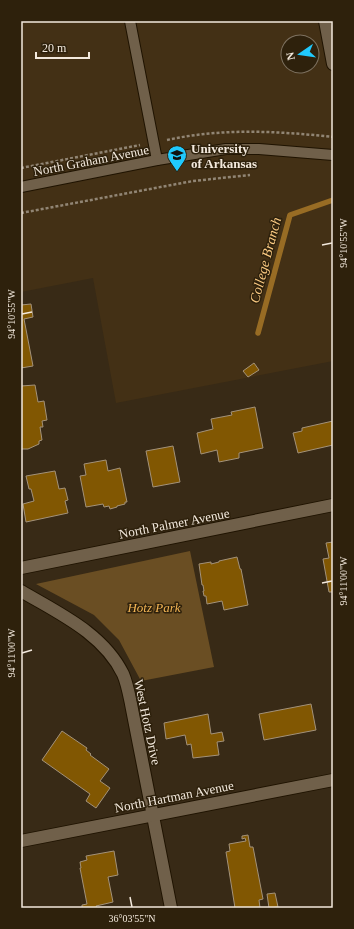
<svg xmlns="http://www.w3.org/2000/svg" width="354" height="929" font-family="Georgia,serif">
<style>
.built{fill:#433015;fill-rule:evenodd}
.green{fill:#6a4e23}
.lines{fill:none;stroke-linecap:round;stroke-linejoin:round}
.stream{stroke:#986c24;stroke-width:5.5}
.building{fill:#815702;stroke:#a3927a}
.lane-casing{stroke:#1f1301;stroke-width:12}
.street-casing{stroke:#1f1301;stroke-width:14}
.path{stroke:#918574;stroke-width:2.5;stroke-dasharray:3 2;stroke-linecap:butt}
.lane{stroke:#70604a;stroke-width:10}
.street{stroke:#70604a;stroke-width:12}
.ticks{fill:none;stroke:#f3e9dd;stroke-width:1.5}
.labels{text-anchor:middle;stroke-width:3;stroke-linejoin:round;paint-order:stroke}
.poi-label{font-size:13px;font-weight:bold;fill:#f3e9dd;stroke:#2e210c;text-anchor:start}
.street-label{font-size:13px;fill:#f3e9dd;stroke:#2e210c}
.park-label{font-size:13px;font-style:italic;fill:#f2b454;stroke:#2e210c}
.water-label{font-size:14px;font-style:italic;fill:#fccb83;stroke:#2e210c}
.neatline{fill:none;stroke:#f3e9dd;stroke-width:1.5}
.ticks-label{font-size:10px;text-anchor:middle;fill:#f3e9dd}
</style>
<rect width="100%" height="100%" fill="#382a16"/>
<!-- built -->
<path class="built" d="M21 21H333V361L116 403 93 278 21 292ZM288 42H312V66H288Z"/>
<!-- green -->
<path class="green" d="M190 551 214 667 141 681 119 640 94 615 36 584Z"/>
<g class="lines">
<!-- stream -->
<path class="stream" d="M258 333 290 215 333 200"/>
</g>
<!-- building -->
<g class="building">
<path d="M31 304 33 317 24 319 33 366 21 368V305Z"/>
<path d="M254 363 259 370 248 377 243 371Z"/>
<path d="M35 385 38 402 44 401 47 420 42 421 43 427H40L42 440 39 441V444L28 449H21V386Z"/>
<path d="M255 407 263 448 239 453V458L219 462 217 450 201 454 197 433 213 429 211 419 232 415 231 412Z"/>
<path d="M333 421V445L298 453 293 433 302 431V428Z"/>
<path d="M173 446 180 482 153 487 146 451Z"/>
<path d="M106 460 108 471 120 468 127 502H125V504L117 506V507L110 509 109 506 104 507 103 504 86 507 80 476 86 475 84 464Z"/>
<path d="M55 471 59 489 65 488 68 500 65 501 68 513 26 522 23 504 34 501 31 489H29L26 476Z"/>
<path d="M333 542V592H329L323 559 329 558 326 543Z"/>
<path d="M237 557 240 569H241L248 605 224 610 222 601 207 604 206 596H204L203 591H204L203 585H202L199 564 211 562V564L219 562V561Z"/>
<path d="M311 704 316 730 264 740 259 714Z"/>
<path d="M208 714 211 734 222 732 224 741 217 742 219 755 193 758 191 744 187 745 185 735 166 739 164 723Z"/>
<path d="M62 731 87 748 86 750 91 754 90 755 109 769 100 781 110 788 96 808 86 801 90 794 42 760Z"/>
<path d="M248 835 250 847H253L263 899 259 900 260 908H233H235L226 852 230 851 229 844 246 841 245 838 242 839V836Z"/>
<path d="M114 851 118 875 108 877 113 902 96 906 97 908H82V905L87 904 80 868H81L80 862 87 860 86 856Z"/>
<path d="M275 893 278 907 269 908 267 894Z"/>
</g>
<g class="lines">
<defs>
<g id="lane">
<path d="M130 21 157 160"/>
<path d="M21 187 157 160 226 149H259L333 155"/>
</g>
<g id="street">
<path d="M325 21 333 64"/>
<path d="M21 568 333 505"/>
<path d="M21 591C58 613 103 633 123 674 127 683 129 694 131 704L171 908"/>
<path d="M21 841 333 780"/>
</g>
</defs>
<!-- lane casing -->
<use href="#lane" class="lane-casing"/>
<!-- street casing -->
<use href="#street" class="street-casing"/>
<!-- path -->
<g class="path">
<path d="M167 140C222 128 277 131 333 137"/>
<path d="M21 168 140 145"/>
<path d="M21 213 193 181 250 175"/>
</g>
<!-- lane -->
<use href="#lane" class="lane"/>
<!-- street -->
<use href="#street" class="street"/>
</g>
<!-- ticks -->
<path class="ticks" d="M322 245 332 243M22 314 32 312M322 583 332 581M22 653 32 650M130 897 132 907"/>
<!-- icons -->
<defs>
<symbol id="university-pin" viewBox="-11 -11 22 30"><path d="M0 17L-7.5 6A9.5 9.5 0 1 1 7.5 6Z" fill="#20c9fd" stroke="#2e210c"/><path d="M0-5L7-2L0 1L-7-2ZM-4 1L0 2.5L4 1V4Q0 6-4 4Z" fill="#111"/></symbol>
</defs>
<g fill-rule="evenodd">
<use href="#university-pin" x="166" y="144" width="22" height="30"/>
</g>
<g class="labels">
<!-- poi labels -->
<g class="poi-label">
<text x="191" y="153">University<tspan x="191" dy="15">of Arkansas</tspan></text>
</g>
<!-- street labels -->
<g class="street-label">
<text transform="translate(91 160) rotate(-11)" y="5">North Graham Avenue</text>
<text transform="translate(174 523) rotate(-11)" y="5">North Palmer Avenue</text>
<text transform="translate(148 722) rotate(78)" y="5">West Hotz Drive</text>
<text transform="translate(174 796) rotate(-11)" y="5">North Hartman Avenue</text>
</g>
<!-- park labels -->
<g class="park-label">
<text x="154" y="612">Hotz Park</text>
</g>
<!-- water labels -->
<g class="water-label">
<text transform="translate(265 260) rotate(-75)" y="5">College Branch</text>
</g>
</g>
<!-- border -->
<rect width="354" height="929" fill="none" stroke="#2e210c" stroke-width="44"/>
<!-- north arrow -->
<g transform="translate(300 54) rotate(257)"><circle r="19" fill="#2e210c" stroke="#7d7160"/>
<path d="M0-3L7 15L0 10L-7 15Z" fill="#20c9fd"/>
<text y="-6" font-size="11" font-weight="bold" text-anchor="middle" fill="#f3e9dd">N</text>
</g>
<!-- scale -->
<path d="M36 52v6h53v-6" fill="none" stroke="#f3e9dd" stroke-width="2"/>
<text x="42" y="52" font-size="12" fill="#f3e9dd" stroke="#2e210c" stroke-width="3" paint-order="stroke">20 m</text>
<rect x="22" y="22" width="310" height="885" class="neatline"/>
<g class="ticks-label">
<text transform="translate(343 243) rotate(-90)" y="4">94°10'55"W</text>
<text transform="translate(11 314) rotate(-90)" y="4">94°10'55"W</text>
<text transform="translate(343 581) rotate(-90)" y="4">94°11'00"W</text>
<text transform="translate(11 653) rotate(-90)" y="4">94°11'00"W</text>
<text x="132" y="922">36°03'55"N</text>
</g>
</svg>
